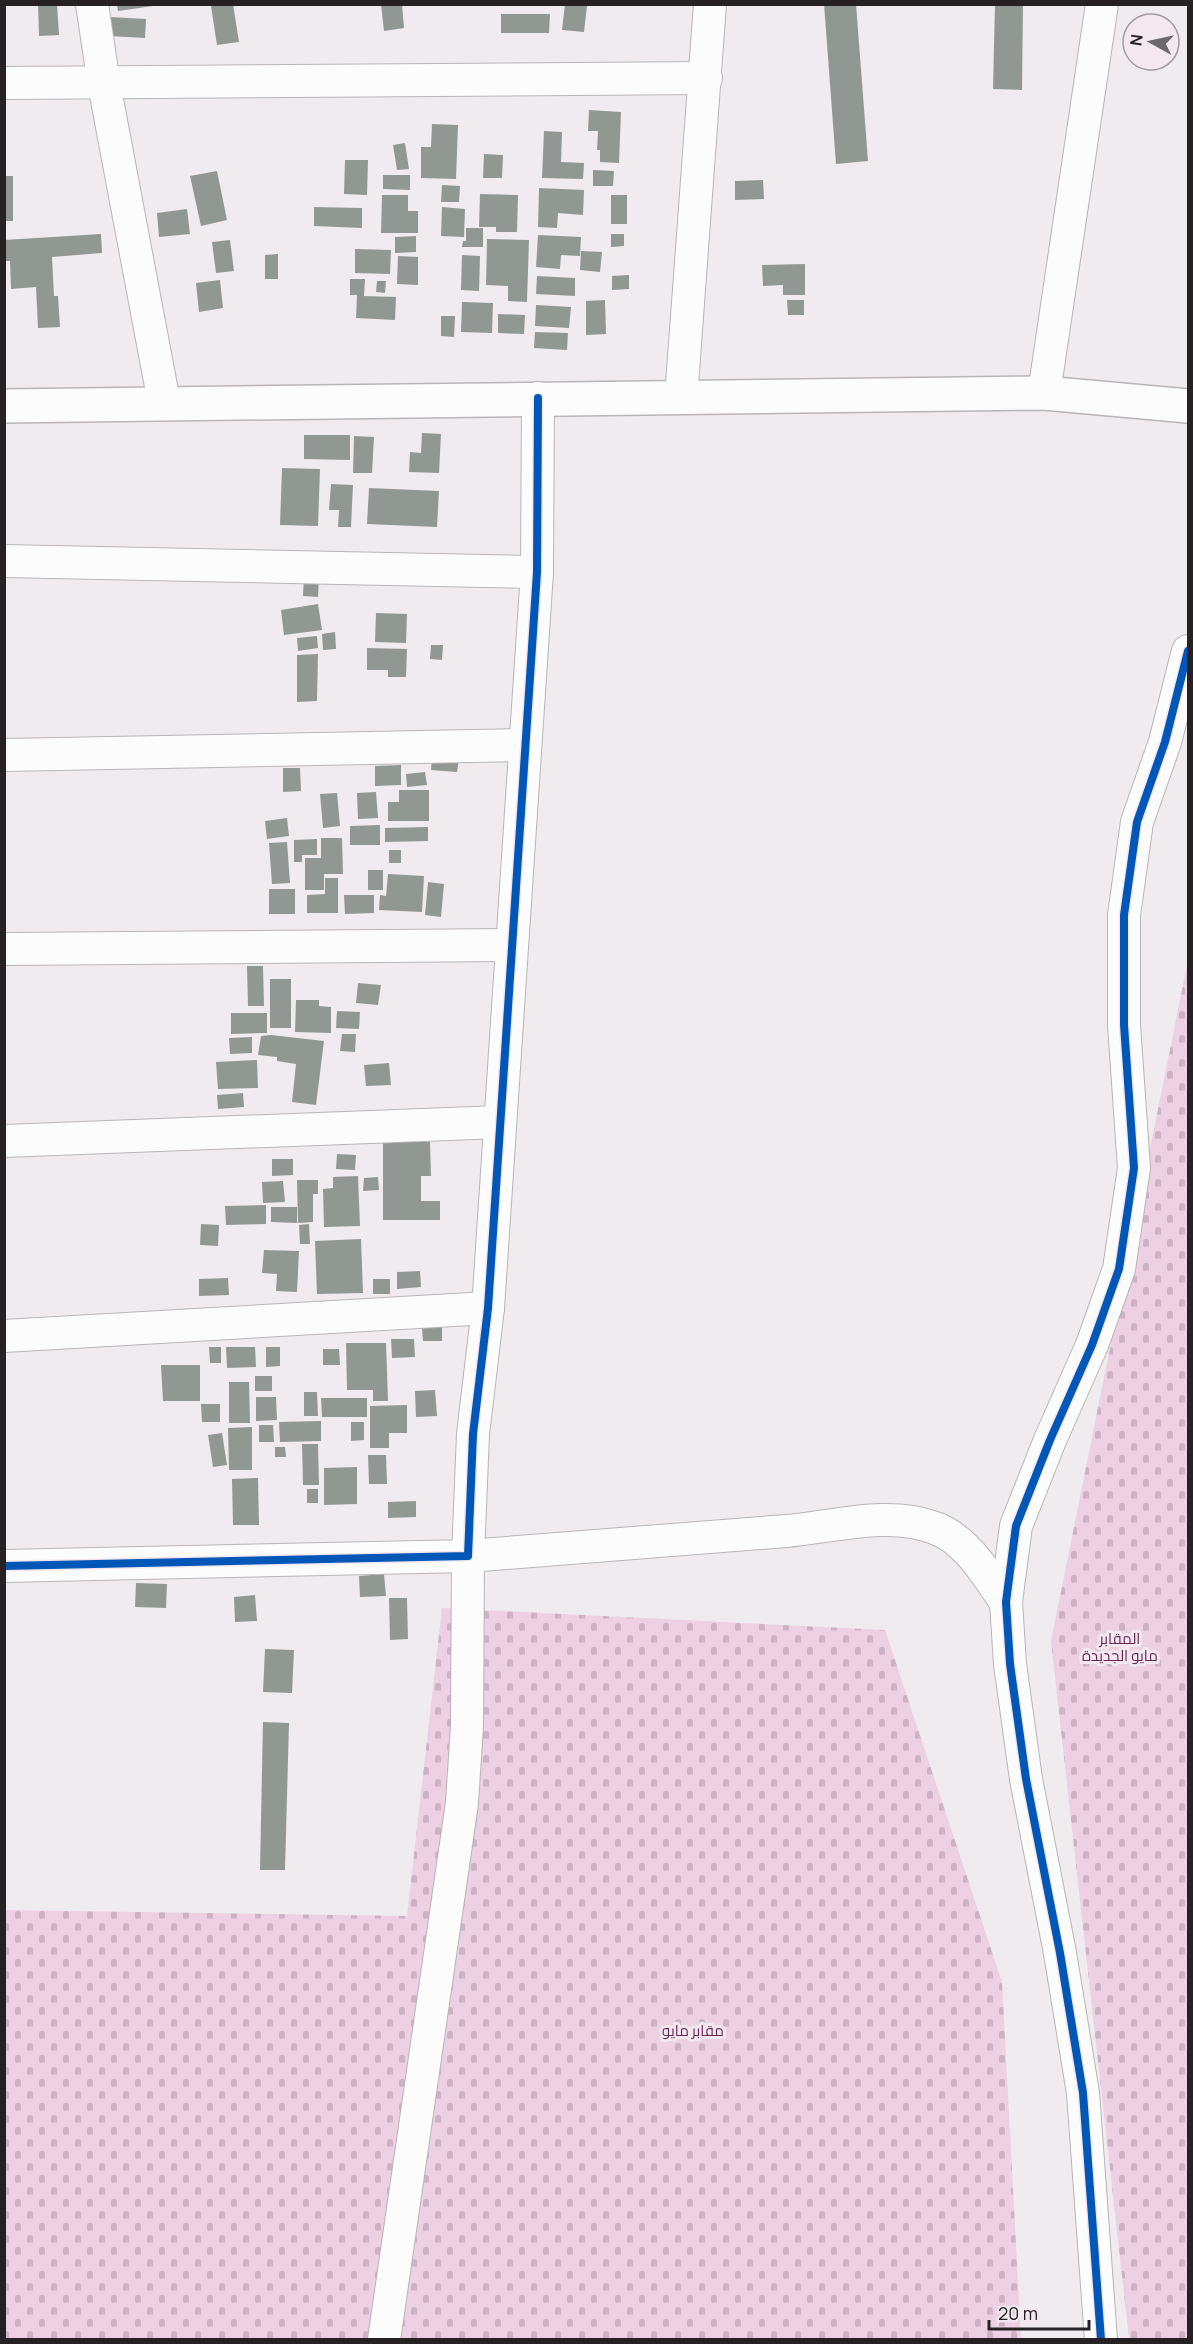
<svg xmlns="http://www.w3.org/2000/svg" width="1193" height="2344" font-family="Manrope,Cairo,sans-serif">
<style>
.cemetery{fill:url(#cemetery-stones)}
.building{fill:#919893}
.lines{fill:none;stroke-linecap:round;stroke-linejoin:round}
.minor-casing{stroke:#b9b5b7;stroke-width:34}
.tertiary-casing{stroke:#b9b5b7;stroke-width:36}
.minor{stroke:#fdfcfc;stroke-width:32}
.tertiary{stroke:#fdfcfc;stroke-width:33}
.cycleway-casing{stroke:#f3e8ef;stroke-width:11}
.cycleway{stroke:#0057b8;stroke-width:8}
.labels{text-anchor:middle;stroke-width:6;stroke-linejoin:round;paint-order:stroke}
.park-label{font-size:15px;fill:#672755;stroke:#f3e8ef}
</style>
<defs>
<pattern id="cemetery-stones" width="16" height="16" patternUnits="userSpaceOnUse" patternTransform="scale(1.5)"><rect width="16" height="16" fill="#eed0e3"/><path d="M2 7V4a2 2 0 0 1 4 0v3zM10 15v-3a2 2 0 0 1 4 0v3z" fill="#ccb2c3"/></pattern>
</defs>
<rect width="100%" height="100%" fill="#f0ebee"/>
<!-- cemetery -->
<g class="cemetery">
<path d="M1188 960V2339H1129L1051 1641Z"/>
<path d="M442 1608 885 1630 1002 1982 1021 2339 5 2340V1910L407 1916Z"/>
</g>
<!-- building -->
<g class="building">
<path d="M38 4H57L59 35 39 36Z"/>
<path d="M117 4H153V6L118 11Z"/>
<path d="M233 4 239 42 217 45 211 6Z"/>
<path d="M381 4H402L404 28 384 31Z"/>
<path d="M565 4 587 6 584 32 562 30Z"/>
<path d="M824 4H856L868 161 836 164Z"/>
<path d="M995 4H1023L1022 90 993 89Z"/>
<path d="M501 14H550L549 33H501Z"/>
<path d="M110 17 146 19 145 38 109 36Z"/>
<path d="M589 110 621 112 619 163 600 162V150H597L598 131H588Z"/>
<path d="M432 124 458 125 456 179 421 178V147H431Z"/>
<path d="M544 131 562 132 561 162 584 163 583 179 542 178Z"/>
<path d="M405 143 409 169 397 170 393 145Z"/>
<path d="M484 154 503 155 502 178H483Z"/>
<path d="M345 160H368L367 195 344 194Z"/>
<path d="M593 170 614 171 613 186H593Z"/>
<path d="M217 171 227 220 201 226 190 176Z"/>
<path d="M383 175H410V190L383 189Z"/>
<rect x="4" y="176" width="9" height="45"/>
<path d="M763 180 764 199 735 200V181Z"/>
<path d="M442 185 460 186 459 202H441Z"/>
<path d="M539 188 584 190 583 215 558 213 557 228 538 227Z"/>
<path d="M480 194 518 195 517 232H496V227H479Z"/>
<path d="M382 195H408V211H418V233H381Z"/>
<rect x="611" y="195" width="16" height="29"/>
<path d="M314 207 362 208V228L314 226Z"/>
<path d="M442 207 465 209 464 237 441 236Z"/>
<path d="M187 209 190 234 159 237 157 213Z"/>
<path d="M466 228H483V247H462L463 241H466Z"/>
<path d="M101 234 102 253 52 257 54 296H58L60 327 38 328 36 287 11 289 10 261H4V240Z"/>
<path d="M611 234H624V246L611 247Z"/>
<path d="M538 235 581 237 580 256 561 255 560 269 536 267Z"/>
<path d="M416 236V252L395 253V237Z"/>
<path d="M487 239 529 240 527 302 508 301V286L486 285Z"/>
<path d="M230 240 234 271 216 273 212 242Z"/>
<path d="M355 249 391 250 390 274 355 273Z"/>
<path d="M581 251 602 252 600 272 580 270Z"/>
<path d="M278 254V279H265V255Z"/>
<path d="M462 255 480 256 479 291 461 290Z"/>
<path d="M398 256 418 257V285L397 284Z"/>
<path d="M805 264V295H783V285L763 286 762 265Z"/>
<path d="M629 275V289L612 290V276Z"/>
<path d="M537 276 575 278V296L536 294Z"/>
<path d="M350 279H365L364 296 396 297 395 320 356 318 357 295H350Z"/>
<path d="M220 280 223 308 199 312 196 283Z"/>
<path d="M377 281H386L385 293 376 292Z"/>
<path d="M605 300 606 334 586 335V301Z"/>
<path d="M787 300H804V315H788Z"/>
<path d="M462 302 493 303 492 333 461 332Z"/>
<path d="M536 305 571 307 569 328 535 326Z"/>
<path d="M498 314 525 315 524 334 498 333Z"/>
<path d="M441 316H455L454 337 441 336Z"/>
<path d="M535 332 568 333 567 350 534 348Z"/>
<path d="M422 433 441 434 439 473 409 472 410 452 421 453Z"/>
<path d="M304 435H350V460L304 459Z"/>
<path d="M354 436 374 437 372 473H353Z"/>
<path d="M282 468 320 469 318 526 280 525Z"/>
<path d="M331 484 353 485 351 527H338L339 510H329Z"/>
<path d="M369 488 439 491 437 527 367 524Z"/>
<path d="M304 576H319L318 597 303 596Z"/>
<path d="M318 604 322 630 284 635 281 610Z"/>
<path d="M376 613 407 614 406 643 375 642Z"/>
<path d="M335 632 336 649 323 650 322 634Z"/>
<path d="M317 636 318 648 298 651 297 638Z"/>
<path d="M431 645H443L442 660 430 659Z"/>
<path d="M367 648 407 649 406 677H388V670H367Z"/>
<path d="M318 654 317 701 297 702V655Z"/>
<path d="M432 756 459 758 457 772 431 770Z"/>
<path d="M401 765V785L375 786V766Z"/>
<path d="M283 768H300L301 791 283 792Z"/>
<path d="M425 772 427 785 407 787 406 774Z"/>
<path d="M399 790H429V821H388V802H399Z"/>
<path d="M376 792 378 818 358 819 357 793Z"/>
<path d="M337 793 340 826 323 828 320 794Z"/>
<path d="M287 818 289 836 267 839 265 821Z"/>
<path d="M380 825V845H350V826Z"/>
<path d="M428 827V841L385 842V828Z"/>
<path d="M321 838H342L343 874H324V890H305V858H321Z"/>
<path d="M317 839V855H302V862H294V840Z"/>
<path d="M287 842 290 883 272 884 269 843Z"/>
<rect x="389" y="850" width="12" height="13"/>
<rect x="368" y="870" width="15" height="20"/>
<path d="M388 874 424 876 422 912 379 910 380 895 386 896Z"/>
<path d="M325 878H338V913H307V895L325 894Z"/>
<path d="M428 882 444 884 441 917 425 915Z"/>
<rect x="269" y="889" width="26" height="25"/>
<path d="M344 895H374V913L345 914Z"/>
<path d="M247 966H263L264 1006H248Z"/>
<rect x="270" y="979" width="21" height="49"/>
<path d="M358 983 381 985 378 1005 356 1003Z"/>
<path d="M296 1000H319V1006L331 1007V1033L295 1032Z"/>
<path d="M337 1011 360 1012 359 1029 336 1028Z"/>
<path d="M231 1013H267V1033L231 1034Z"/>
<path d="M342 1034H356L355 1052 340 1051Z"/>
<path d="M271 1035 324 1041 316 1105 292 1102 296 1064 277 1061V1057L258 1055 261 1036Z"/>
<path d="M252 1037V1053L230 1054 229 1038Z"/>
<path d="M257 1060 258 1088 218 1089 216 1062Z"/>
<path d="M389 1063 391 1085 366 1086 364 1065Z"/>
<path d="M243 1093 244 1107 218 1109 217 1095Z"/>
<path d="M383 1142H430L431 1176H421V1201H440V1220H383Z"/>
<path d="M337 1154 356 1155 355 1170 336 1169Z"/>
<path d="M272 1159H293V1175L272 1176Z"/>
<path d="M358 1176 360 1226 324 1227 323 1189 333 1188V1177Z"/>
<path d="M378 1177 379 1190 363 1191 364 1178Z"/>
<path d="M297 1180H318V1194H313V1222L298 1223Z"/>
<path d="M283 1181 285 1202 263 1203 262 1182Z"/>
<path d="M266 1205V1224L226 1225 225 1206Z"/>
<path d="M271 1207H297V1223L271 1222Z"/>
<path d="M201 1224 219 1225 218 1246 200 1245Z"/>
<path d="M309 1224 310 1244H300L299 1225Z"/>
<path d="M361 1239 363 1293 317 1294 315 1241Z"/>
<path d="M264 1250 299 1251 297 1292 276 1291 277 1274 262 1273Z"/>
<path d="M420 1271 421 1287 397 1289V1272Z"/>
<path d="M228 1278 229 1295 199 1296V1279Z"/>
<rect x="373" y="1279" width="17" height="15"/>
<path d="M442 1327V1341H423L422 1328Z"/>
<path d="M391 1339H414L415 1357 392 1358Z"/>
<path d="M346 1343H386L388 1401H373V1390H347Z"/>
<path d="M209 1347H221V1363H210Z"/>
<path d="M226 1347H255L256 1367 227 1368Z"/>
<path d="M266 1347H280V1366L266 1367Z"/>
<path d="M323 1349H339L340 1365H323Z"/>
<path d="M161 1365H200V1401H163Z"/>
<rect x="255" y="1376" width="17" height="15"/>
<path d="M229 1382H249L250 1423H229Z"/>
<path d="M435 1390 437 1416 416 1417 415 1391Z"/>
<path d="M304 1392H317L318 1416H304Z"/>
<path d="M256 1397H276L277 1420 256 1421Z"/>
<path d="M321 1398H367V1417H322Z"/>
<path d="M201 1404H220V1422H202Z"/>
<path d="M407 1405V1433H389V1448H370V1406Z"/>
<path d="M321 1421V1441L280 1442 279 1422Z"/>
<path d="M351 1422H364V1440L351 1441Z"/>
<path d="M259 1425H273L274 1442H259Z"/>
<path d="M252 1427V1470H229L228 1428Z"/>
<path d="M222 1433 227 1465 213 1467 208 1435Z"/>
<path d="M302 1444H318L319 1485H303Z"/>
<path d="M275 1447H285L286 1457H275Z"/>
<path d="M368 1455H386L387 1484H369Z"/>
<path d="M357 1467V1504L324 1505V1468Z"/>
<path d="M258 1478 259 1525H233L232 1479Z"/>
<rect x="307" y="1489" width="11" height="14"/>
<path d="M416 1501V1517L388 1518V1502Z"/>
<path d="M384 1574 386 1596 360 1597 359 1576Z"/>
<path d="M136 1583 167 1584 166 1608 135 1607Z"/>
<path d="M255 1595 257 1621 235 1622 234 1597Z"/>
<path d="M389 1598H407L408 1639 390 1640Z"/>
<path d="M265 1649 294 1650 292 1693 263 1692Z"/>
<path d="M263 1722 289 1723 285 1870H260Z"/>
</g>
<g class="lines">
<defs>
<g id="minor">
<path d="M92 4 104 84 164 402"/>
<path d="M4 83 706 78"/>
<path d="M1044 393 1102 4"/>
<path d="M681 398 710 4"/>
<path d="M4 561 537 572"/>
<path d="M4 755 525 745"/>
<path d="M4 949 511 945"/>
<path d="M4 1141 500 1122"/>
<path d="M4 1336 488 1308"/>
<path d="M4 1566 468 1556 473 1434 488 1308 537 572 538 398"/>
<path d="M384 2340 462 1803 467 1726 468 1556C574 1548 680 1539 786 1531 834 1527 888 1510 935 1528 968 1540 987 1576 1006 1602"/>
<path d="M1101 2340 1083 2093 1060 1953 1026 1779 1010 1664 1006 1602 1016 1526 1050 1440 1092 1345 1119 1269 1134 1168 1124 1025V915L1137 822 1165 742 1188 651"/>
</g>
<path id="tertiary" d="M4 406 1044 393 1188 406"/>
</defs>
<!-- minor casing -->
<use href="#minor" class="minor-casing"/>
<!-- tertiary casing -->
<use href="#tertiary" class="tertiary-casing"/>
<!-- minor -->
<use href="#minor" class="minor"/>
<!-- tertiary -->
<use href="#tertiary" class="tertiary"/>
<defs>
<g id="cycleway">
<path d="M4 1566 468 1556 473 1434 488 1308 537 572 538 398"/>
<path d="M1101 2340 1083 2093 1060 1953 1026 1779 1010 1664 1006 1602 1016 1526 1050 1440 1092 1345 1119 1269 1134 1168 1124 1025V915L1137 822 1165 742 1188 651"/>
</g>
</defs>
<!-- cycleway casing -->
<use href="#cycleway" class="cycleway-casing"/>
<!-- cycleway -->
<use href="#cycleway" class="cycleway"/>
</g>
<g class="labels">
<!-- park labels -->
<g class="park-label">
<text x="1120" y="1644">المقابر<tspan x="1120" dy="17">مايو الجديدة</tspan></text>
<text x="693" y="2036">مقابر مايو</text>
</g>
</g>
<!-- border -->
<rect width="1193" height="2344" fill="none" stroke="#262224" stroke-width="12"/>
<!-- north arrow -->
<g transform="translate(1151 42) rotate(278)"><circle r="28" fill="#f3e8ef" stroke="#a1999e" stroke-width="1.5"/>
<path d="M0-4.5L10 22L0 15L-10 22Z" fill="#6d686b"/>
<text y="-9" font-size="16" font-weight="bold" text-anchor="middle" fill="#262224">N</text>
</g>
<!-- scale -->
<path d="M989 2320v9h100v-9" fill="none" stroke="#262224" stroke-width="3"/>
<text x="998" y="2320" font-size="18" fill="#262224" stroke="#f3e8ef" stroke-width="4.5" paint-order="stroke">20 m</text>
</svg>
